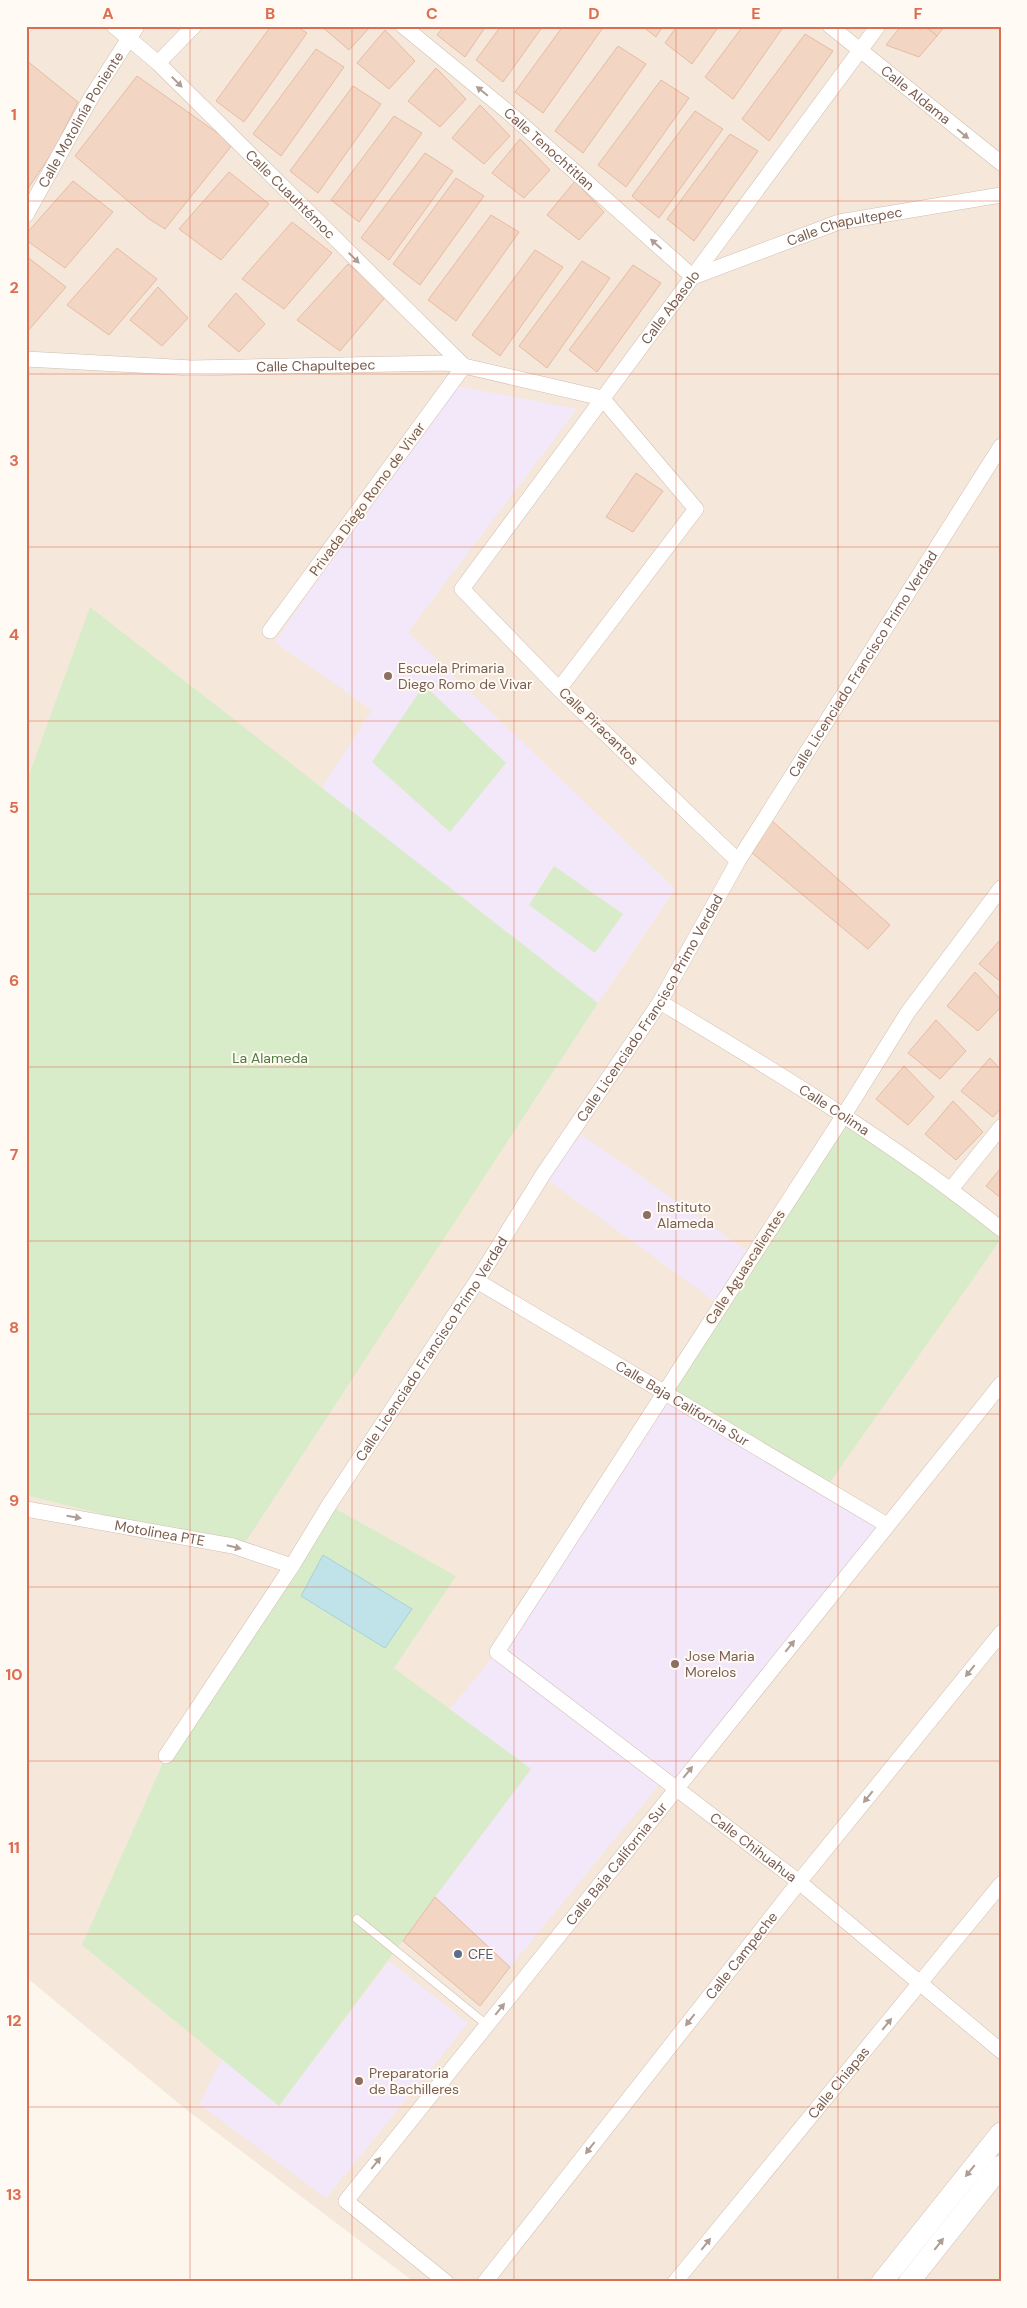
<svg xmlns="http://www.w3.org/2000/svg" width="1027" height="2308" font-family="'DM Sans',sans-serif">
<style>
.residential{fill:#f5e8da}
.education{fill:#f3e8fa}
.green{fill:#d8ecc9}
.water{fill:#bfe3e8;stroke:#a5d3da}
.building{fill:#f3d5c3;stroke:#e6bba3}
.lines{fill:none;stroke-linecap:round;stroke-linejoin:round}
.lane-casing{stroke:#d1beb0;stroke-width:9}
.street-casing{stroke:#d1beb0;stroke-width:16}
.secondary-casing{stroke:#d6c0b0;stroke-width:22}
.lane{stroke:#fff;stroke-width:8}
.street{stroke:#fff;stroke-width:15}
.secondary{stroke:#fff;stroke-width:21}
.oneway{fill:#af9d94}
.grid{fill:none;stroke:#dc6d51;stroke-width:1;stroke-opacity:0.55}
.education-dot{fill:#8d6e63;stroke:#fffaf3;stroke-width:2}
.service-dot{fill:#5c6f8a;stroke:#fffaf3;stroke-width:2}
.labels{text-anchor:middle;stroke-width:4;stroke-linejoin:round;paint-order:stroke}
.street-label{font-size:14px;fill:#7a5c4d;stroke:#fffaf3}
.education-label{font-size:14px;fill:#785e54;stroke:#fffaf3;text-anchor:start}
.park-label{font-size:14px;fill:#537a41;stroke:#fffaf3}
.service-label{font-size:14px;fill:#4e5e75;stroke:#fffaf3;text-anchor:start}
.neatline{fill:none;stroke:#dc6d51;stroke-width:2}
.grid-label{font-size:16px;text-anchor:middle;font-weight:bold;fill:#dc6d51}
</style>
<rect width="100%" height="100%" fill="#fdf6ec"/>
<!-- residential -->
<path class="residential" d="M26 26H1001V2282H414L183 2107 26 1977Z"/>
<!-- education -->
<g class="education">
<path d="M451 385 577 409 408 632 675 889 598 1003 321 789 372 710 275 642Z"/>
<path d="M582 1135 753 1255 720 1305 542 1176Z"/>
<path d="M664 1392 887 1525 675 1789 663 1780 510 1967 435 1897 531 1769 450 1709 497 1652Z"/>
<path d="M389 1961 468 2023 326 2198 199 2104 222 2059 279 2105Z"/>
</g>
<!-- green -->
<g class="green">
<path d="M90 607 598 1003 241 1549 26 1495V783Z"/>
<path d="M424 685 506 763 450 832 372 762Z"/>
<path d="M554 866 623 914 595 953 529 905Z"/>
<path d="M844 1115 1001 1239 826 1488 664 1392Z"/>
<path d="M329 1505 456 1576 394 1668 531 1769 279 2106 82 1945 166 1756Z"/>
</g>
<!-- water -->
<path class="water" d="M323 1555 412 1609 385 1648 301 1596Z"/>
<!-- building -->
<g class="building">
<path d="M271 26H296L307 33 244 122 216 101Z"/>
<path d="M321 26H371L349 50Z"/>
<path d="M444 26H486L465 57 437 35Z"/>
<path d="M501 26H543L503 82 476 60Z"/>
<path d="M563 26H604L543 113 515 92Z"/>
<path d="M642 26H663L656 37Z"/>
<path d="M677 26H719L692 64 665 43Z"/>
<path d="M743 26H784L733 99 705 77Z"/>
<path d="M901 26H925L937 36 919 57 886 45Z"/>
<path d="M925 26H945L937 36Z"/>
<path d="M385 30 415 61 389 89 357 63Z"/>
<path d="M805 34 833 51 769 141 742 119Z"/>
<path d="M618 46 646 64 583 153 555 131Z"/>
<path d="M316 49 344 67 281 156 253 134Z"/>
<path d="M26 60 78 102 54 150 27 190Z"/>
<path d="M436 68 466 99 440 127 408 101Z"/>
<path d="M137 76 233 144 165 229 149 219 75 156Z"/>
<path d="M661 80 689 98 626 187 598 165Z"/>
<path d="M353 86 381 104 318 193 290 171Z"/>
<path d="M480 105 510 136 484 164 452 138Z"/>
<path d="M695 111 723 129 659 218 632 196Z"/>
<path d="M394 116 422 133 359 222 331 200Z"/>
<path d="M730 134 758 151 694 241 667 219Z"/>
<path d="M520 139 550 170 524 198 492 173Z"/>
<path d="M425 153 453 171 389 260 361 238Z"/>
<path d="M229 172 269 204 221 260 179 229Z"/>
<path d="M456 178 484 196 420 285 393 264Z"/>
<path d="M73 181 113 212 65 268 26 240V234Z"/>
<path d="M575 181 604 212 579 240 547 215Z"/>
<path d="M491 215 519 232 456 321 428 300Z"/>
<path d="M292 222 332 253 284 309 242 279Z"/>
<path d="M117 248 157 279 109 335 67 305Z"/>
<path d="M535 250 563 267 500 356 472 335Z"/>
<path d="M26 256 66 287 26 333Z"/>
<path d="M582 261 610 278 547 368 519 346Z"/>
<path d="M348 264 387 295 340 351 297 320Z"/>
<path d="M633 265 661 283 597 372 569 350Z"/>
<path d="M158 287 188 318 162 346 130 320Z"/>
<path d="M236 293 265 324 239 352 208 326Z"/>
<path d="M636 473 663 491 633 532 606 517Z"/>
<path d="M771 820 890 925 868 949 751 852Z"/>
<path d="M1001 939V982L979 964Z"/>
<path d="M975 972 1001 1000V1007L978 1031 947 1006Z"/>
<path d="M936 1020 966 1051 940 1079 908 1053Z"/>
<path d="M990 1058 1001 1070V1108L993 1117 961 1091Z"/>
<path d="M904 1066 934 1097 908 1125 876 1099Z"/>
<path d="M953 1101 983 1132 956 1160 925 1134Z"/>
<path d="M1001 1168V1198L986 1186Z"/>
<path d="M435 1897 510 1967 480 2006 403 1941Z"/>
</g>
<g class="lines">
<defs>
<path id="lane" d="M357 1919 487 2025"/>
<g id="street">
<path id="s1" d="M114 26 158 63 464 366 270 631"/>
<path id="s2" d="M403 26 508 112 693 277 839 222 1001 195"/>
<path id="s3" d="M830 26 1001 163"/>
<path d="M158 63 194 26"/>
<path id="s4" d="M26 215 92 96 137 26"/>
<path id="s5" d="M26 359 192 368 446 363 464 366 602 398 696 509 559 689"/>
<path id="s6" d="M738 861 559 689 462 589 878 26"/>
<path id="s7" d="M1001 888 908 1012 844 1115 497 1652 799 1882 1001 2051"/>
<path id="s8" d="M660 1002C777 1072 894 1143 1001 1229"/>
<path d="M951 1189 1001 1127"/>
<path id="s9" d="M477 1281 887 1525"/>
<path id="s10" d="M26 1509 233 1546 292 1566"/>
<path id="s11" d="M166 1756 292 1566 329 1505 477 1281 542 1176 660 1002 738 861 1001 446"/>
<path id="s12" d="M446 2282 346 2201 1001 1384"/>
<path id="s13" d="M485 2282 799 1882 1001 1633"/>
<path id="s14" d="M675 2282 1001 1884"/>
</g>
<g id="secondary">
<path d="M882 2282 1001 2133"/>
<path d="M909 2282 1001 2166"/>
</g>
</defs>
<!-- lane casing -->
<use href="#lane" class="lane-casing"/>
<!-- street casing -->
<use href="#street" class="street-casing"/>
<!-- secondary casing -->
<use href="#secondary" class="secondary-casing"/>
<!-- lane -->
<use href="#lane" class="lane"/>
<!-- street -->
<use href="#street" class="street"/>
<!-- secondary -->
<use href="#secondary" class="secondary"/>
</g>
<!-- one-way arrows -->
<defs><path id="oneway-solid" d="M-6-.8H1V-3.2L6.5 0L1 3.2V.8H-6Z" transform="scale(1.25)"/></defs>
<g class="oneway">
<use href="#oneway-solid" transform="translate(177 82) rotate(45)"/>
<use href="#oneway-solid" transform="translate(482 91) rotate(-141)"/>
<use href="#oneway-solid" transform="translate(963 134) rotate(39)"/>
<use href="#oneway-solid" transform="translate(656 244) rotate(-138)"/>
<use href="#oneway-solid" transform="translate(354 258) rotate(45)"/>
<use href="#oneway-solid" transform="translate(74 1517) rotate(10)"/>
<use href="#oneway-solid" transform="translate(234 1547) rotate(14)"/>
<use href="#oneway-solid" transform="translate(790 1646) rotate(-51)"/>
<use href="#oneway-solid" transform="translate(970 1671) rotate(129)"/>
<use href="#oneway-solid" transform="translate(688 1772) rotate(-51)"/>
<use href="#oneway-solid" transform="translate(868 1797) rotate(129)"/>
<use href="#oneway-solid" transform="translate(500 2009) rotate(-51)"/>
<use href="#oneway-solid" transform="translate(690 2020) rotate(128)"/>
<use href="#oneway-solid" transform="translate(887 2024) rotate(-51)"/>
<use href="#oneway-solid" transform="translate(590 2148) rotate(128)"/>
<use href="#oneway-solid" transform="translate(376 2163) rotate(-51)"/>
<use href="#oneway-solid" transform="translate(970 2171) rotate(129)"/>
<use href="#oneway-solid" transform="translate(706 2244) rotate(-51)"/>
<use href="#oneway-solid" transform="translate(939 2244) rotate(-52)"/>
</g>
<!-- grid -->
<path class="grid" d="M190 26V2282M352 26V2282M514 26V2282M676 26V2282M838 26V2282M26 201H1001M26 374H1001M26 547H1001M26 721H1001M26 894H1001M26 1067H1001M26 1241H1001M26 1414H1001M26 1587H1001M26 1761H1001M26 1934H1001M26 2107H1001"/>
<!-- markers -->
<g class="education-dot">
<circle cx="388" cy="676" r="5"/>
<circle cx="647" cy="1215" r="5"/>
<circle cx="675" cy="1664" r="5"/>
<circle cx="359" cy="2081" r="5"/>
</g>
<circle class="service-dot" cx="458" cy="1954" r="5"/>
<g class="labels">
<!-- street labels -->
<g class="street-label">
<text dy="5" stroke="none"><textPath href="#s3" startOffset="110">Calle Aldama</textPath></text>
<text dy="5" stroke="none"><textPath href="#s4" startOffset="110">Calle Motolinía Poniente</textPath></text>
<text dy="5" stroke="none"><textPath href="#s2" startOffset="191">Calle Tenochtitlan</textPath></text>
<text dy="5" stroke="none"><textPath href="#s1" startOffset="244">Calle Cuauhtémoc</textPath></text>
<text dy="5" stroke="none"><textPath href="#s2" startOffset="544">Calle Chapultepec</textPath></text>
<text dy="5" stroke="none"><textPath href="#s6" startOffset="738">Calle Abasolo</textPath></text>
<text dy="5" stroke="none"><textPath href="#s5" startOffset="290">Calle Chapultepec</textPath></text>
<text transform="translate(367 499) rotate(-54)" y="5">Privada Diego Romo de Vivar</text>
<text dy="5" stroke="none"><textPath href="#s11" startOffset="1296">Calle Licenciado Francisco Primo Verdad</textPath></text>
<text transform="translate(599 726) rotate(44)" y="5">Calle Piracantos</text>
<text dy="5" stroke="none"><textPath href="#s11" startOffset="891">Calle Licenciado Francisco Primo Verdad</textPath></text>
<text dy="5" stroke="none"><textPath href="#s8" startOffset="205">Calle Colima</textPath></text>
<text transform="translate(745 1267) rotate(-57)" y="5">Calle Aguascalientes</text>
<text dy="5" stroke="none"><textPath href="#s11" startOffset="486">Calle Licenciado Francisco Primo Verdad</textPath></text>
<text dy="5" stroke="none"><textPath href="#s9" startOffset="239">Calle Baja California Sur</textPath></text>
<text dy="5" stroke="none"><textPath href="#s10" startOffset="136">Motolinea PTE</textPath></text>
<text dy="5" stroke="none"><textPath href="#s7" startOffset="1238">Calle Chihuahua</textPath></text>
<text dy="5" stroke="none"><textPath href="#s12" startOffset="561">Calle Baja California Sur</textPath></text>
<text dy="5" stroke="none"><textPath href="#s13" startOffset="415">Calle Campeche</textPath></text>
<text dy="5" stroke="none"><textPath href="#s14" startOffset="258">Calle Chiapas</textPath></text>
</g>
<!-- education labels -->
<g class="education-label">
<text x="398" y="673">Escuela Primaria<tspan x="398" dy="16">Diego Romo de Vivar</tspan></text>
<text x="657" y="1212">Instituto<tspan x="657" dy="16">Alameda</tspan></text>
<text x="685" y="1661">Jose Maria<tspan x="685" dy="16">Morelos</tspan></text>
<text x="369" y="2078">Preparatoria<tspan x="369" dy="16">de Bachilleres</tspan></text>
</g>
<!-- park labels -->
<g class="park-label">
<text x="270" y="1063">La Alameda</text>
</g>
<!-- service labels -->
<g class="service-label">
<text x="468" y="1959">CFE</text>
</g>
</g>
<!-- border -->
<rect width="1027" height="2308" fill="none" stroke="#fffaf3" stroke-width="55"/>
<rect x="28" y="28" width="972" height="2252" class="neatline"/>
<g class="grid-label">
<text x="108" y="19">A</text>
<text x="270" y="19">B</text>
<text x="432" y="19">C</text>
<text x="594" y="19">D</text>
<text x="756" y="19">E</text>
<text x="918" y="19">F</text>
<text x="14" y="120">1</text>
<text x="14" y="293">2</text>
<text x="14" y="466">3</text>
<text x="14" y="640">4</text>
<text x="14" y="813">5</text>
<text x="14" y="986">6</text>
<text x="14" y="1160">7</text>
<text x="14" y="1333">8</text>
<text x="14" y="1506">9</text>
<text x="14" y="1680">10</text>
<text x="14" y="1853">11</text>
<text x="14" y="2026">12</text>
<text x="14" y="2200">13</text>
</g>
</svg>
